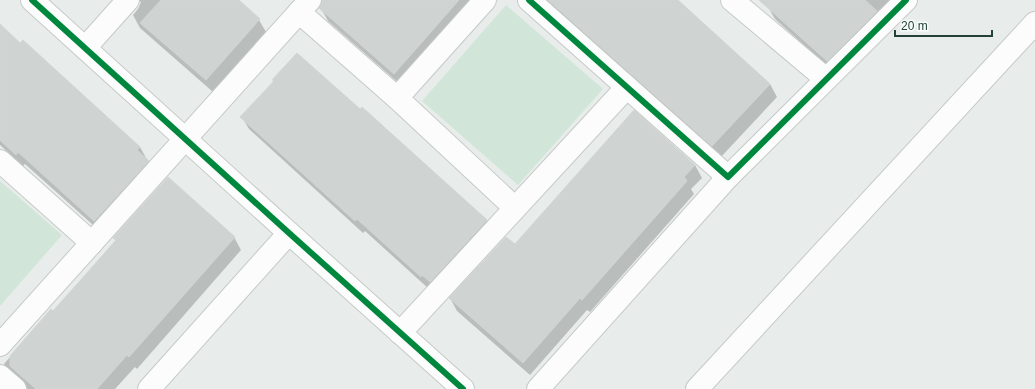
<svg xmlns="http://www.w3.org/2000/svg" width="1035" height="389" font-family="Arial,sans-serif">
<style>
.green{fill:#d1e6d8}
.shadow{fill:#0003}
.building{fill:#cfd4d2;stroke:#d1d6d4}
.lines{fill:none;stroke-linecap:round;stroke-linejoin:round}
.minor-casing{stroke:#c5cac8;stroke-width:24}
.minor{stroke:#fcfcfc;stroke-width:22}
.cycleway-casing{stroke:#f7fbf9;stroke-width:8}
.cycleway{stroke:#00873e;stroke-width:6}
</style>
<rect width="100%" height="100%" fill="#e8edeb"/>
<!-- green -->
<g class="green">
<path d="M506 5 603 89 518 185 422 101Z"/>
<path d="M0 181 62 235 0 306Z"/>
</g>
<!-- shadow -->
<g class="shadow">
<path d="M138 0H237L259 20 266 32 213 92 140 28 133 15 138 9 141 2Z"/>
<path d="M304 0H481L402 86 328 21 321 8 323 1Z"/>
<path d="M540 0H677L770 84 777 97 720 158Z"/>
<path d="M774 0H906L835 73 775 19 768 7Z"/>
<path d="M0 26 140 147 155 174 102 233 25 164 23 166 0 145Z"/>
<path d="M273 80 360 111 363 109 487 220 494 233 429 289 365 231 363 233 249 129 242 117 274 82Z"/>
<path d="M695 165 702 178 691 189 694 194 590 312 587 310 530 375 457 311 450 298 515 246Z"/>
<path d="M234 237 241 250 137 369 135 367 115 389H28L16 379 11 376 4 364 51 310 54 312 116 241 114 238Z"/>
</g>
<!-- building -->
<g class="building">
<path d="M161 0H239L260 19 206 80 140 23Z"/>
<path d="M322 0H459L394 74 319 8Z"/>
<path d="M548 0H678L770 84 712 146Z"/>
<path d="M759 0H865L877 11 827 61Z"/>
<path d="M0 24 20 43 23 40 140 147 137 150 149 161 94 221 18 152 16 155 0 140Z"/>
<path d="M297 53 360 109 362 107 487 220 430 282 422 275 421 277 357 219 355 221 240 117 274 81 272 80Z"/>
<path d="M634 110 695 165 684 177 687 181 582 300 580 298 523 363 449 298 506 237 515 244Z"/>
<path d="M168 177 235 237 129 357 127 355 97 389H36L10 366V356L51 309 53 311 87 273 116 240 113 238Z"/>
</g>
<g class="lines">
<defs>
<g id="minor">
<path d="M32 0 289 233 463 389"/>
<path d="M529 0 728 177 906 0"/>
<path d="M732 0 826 79"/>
<path d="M299 12 397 98 485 0"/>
<path d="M85 48 128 0"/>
<path d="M397 98 515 208"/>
<path d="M0 161 92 243"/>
<path d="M400 333 627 87"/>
<path d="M0 345 310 0"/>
<path d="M0 376 15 389"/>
<path d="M149 389 289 233"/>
<path d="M538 389 728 177"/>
<path d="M697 389 1035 23"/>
</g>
</defs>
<!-- minor casing -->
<use href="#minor" class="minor-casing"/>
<!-- minor -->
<use href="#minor" class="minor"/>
<defs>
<g id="cycleway">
<path d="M32 0 289 233 463 389"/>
<path d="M529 0 728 177 906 0"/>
</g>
</defs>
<!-- cycleway casing -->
<use href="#cycleway" class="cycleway-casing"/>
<!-- cycleway -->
<use href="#cycleway" class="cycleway"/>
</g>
<!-- scale -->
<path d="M895 30v6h97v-6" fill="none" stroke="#24423a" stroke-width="2"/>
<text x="901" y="30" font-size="12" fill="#24423a" stroke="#f7fbf9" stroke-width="3" paint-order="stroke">20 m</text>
</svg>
